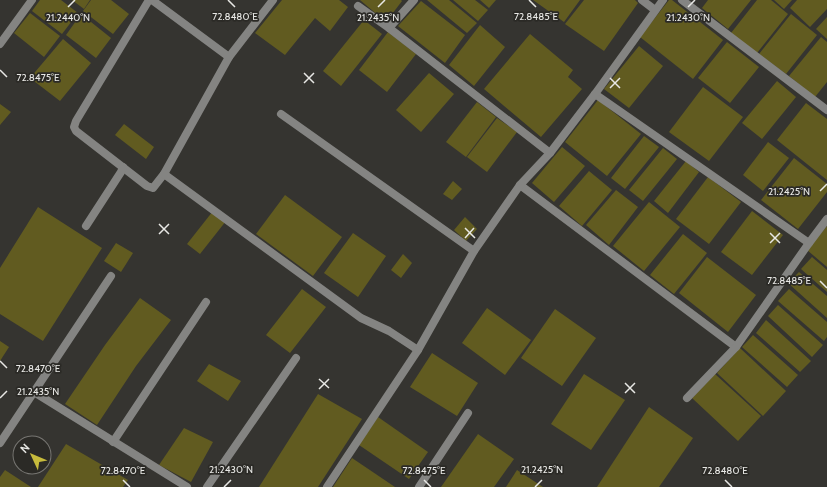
<svg xmlns="http://www.w3.org/2000/svg" width="827" height="487" font-family="Cabin,sans-serif">
<style>
.building{fill:#615b20}
.lines{fill:none;stroke-linecap:round;stroke-linejoin:round}
.minor{stroke:#848482;stroke-width:8}
.ticks{fill:none;stroke:#e8e8e5;stroke-width:1.5}
.ticks-label{font-size:10px;text-anchor:middle;fill:#e8e8e5;stroke:#2b2a26;stroke-width:3.5;stroke-linejoin:round;paint-order:stroke}
</style>
<rect width="100%" height="100%" fill="#353430"/>
<!-- building -->
<g class="building">
<path d="M40 0H61L78 13 62 34 32 11Z"/>
<path d="M72 0H90L84 9Z"/>
<path d="M91 0H111L129 14 113 34 83 11Z"/>
<path d="M282 0H339L348 7 330 31 315 18 285 55 255 33Z"/>
<path d="M360 0H401L402 1 386 22Z"/>
<path d="M427 0H449L477 23 467 33Z"/>
<path d="M453 0H475L488 10 478 21Z"/>
<path d="M480 0H496L489 8Z"/>
<path d="M533 0H580L564 22Z"/>
<path d="M584 0H635L638 3 604 51 565 24Z"/>
<path d="M669 0H672L723 40 693 79 640 37Z"/>
<path d="M708 0H751L728 29 702 8Z"/>
<path d="M757 0H771L788 14 757 53 731 33Z"/>
<path d="M774 0H792L784 9Z"/>
<path d="M797 0H827V9L810 27 790 8Z"/>
<path d="M421 1 465 35 445 63 398 26Z"/>
<path d="M30 13 60 36 44 57 14 33Z"/>
<path d="M81 14 111 38 96 58 66 35Z"/>
<path d="M791 14 817 35 786 74 759 54Z"/>
<path d="M827 17V39L816 29Z"/>
<path d="M364 20 382 34 341 86 323 71Z"/>
<path d="M480 25 505 47 474 86 449 65Z"/>
<path d="M388 32 416 54 387 92 359 70Z"/>
<path d="M530 34 573 70 568 77 582 89 541 137 484 89Z"/>
<path d="M821 37 827 42V82L815 97 789 76Z"/>
<path d="M63 39 91 63 60 101 30 78Z"/>
<path d="M727 42 759 67 730 103 698 78Z"/>
<path d="M639 46 663 66 629 108 604 89Z"/>
<path d="M429 73 454 94 421 132 396 110Z"/>
<path d="M777 81 796 97 762 139 742 123Z"/>
<path d="M703 87 743 117 709 161 669 132Z"/>
<path d="M598 100 641 134 607 176 565 142Z"/>
<path d="M477 102 496 117 466 157 446 142Z"/>
<path d="M806 103 827 119V180L777 140Z"/>
<path d="M0 104 11 112 0 125Z"/>
<path d="M497 118 517 132 487 172 467 157Z"/>
<path d="M124 124 154 147 146 159 115 135Z"/>
<path d="M644 136 659 147 625 189 611 178Z"/>
<path d="M768 142 789 158 763 191 743 175Z"/>
<path d="M562 147 585 166 554 202 532 183Z"/>
<path d="M663 148 677 159 643 201 629 190Z"/>
<path d="M794 158 827 184V192L798 229 761 200Z"/>
<path d="M686 161 699 172 668 213 654 201Z"/>
<path d="M589 171 612 190 582 226 559 206Z"/>
<path d="M708 177 741 202 709 244 676 219Z"/>
<path d="M453 181 462 189 452 200 443 194Z"/>
<path d="M616 190 638 207 609 245 586 225Z"/>
<path d="M285 195 342 237 313 276 256 234Z"/>
<path d="M649 202 680 227 644 271 613 246Z"/>
<path d="M38 207 102 248 43 341 0 314V268Z"/>
<path d="M213 211 226 221 200 254 187 244Z"/>
<path d="M752 211 783 235 752 275 721 252Z"/>
<path d="M465 217 477 229 466 241 454 230Z"/>
<path d="M827 226V267L807 250Z"/>
<path d="M353 233 386 256 358 297 324 273Z"/>
<path d="M683 234 707 253 674 294 650 275Z"/>
<path d="M116 243 133 253 121 272 104 261Z"/>
<path d="M403 254 412 263 401 278 391 270Z"/>
<path d="M707 257 756 295 728 332 679 293Z"/>
<path d="M812 257 827 270V292L801 269Z"/>
<path d="M799 272 827 296V318L788 283Z"/>
<path d="M302 289 326 307 290 353 266 335Z"/>
<path d="M789 289 827 322V337L824 341 778 301Z"/>
<path d="M140 298 171 320 136 366 97 425 65 404 105 345Z"/>
<path d="M778 305 823 345 812 357 768 316Z"/>
<path d="M487 308 531 340 505 375 462 343Z"/>
<path d="M555 309 596 338 562 386 521 358Z"/>
<path d="M766 320 811 361 800 372 756 333Z"/>
<path d="M753 335 798 375 787 387 742 347Z"/>
<path d="M0 341 9 347 0 361Z"/>
<path d="M740 348 786 391 763 416 717 373Z"/>
<path d="M432 353 478 383 457 416 410 387Z"/>
<path d="M209 364 241 381 228 401 197 381Z"/>
<path d="M584 374 625 400 591 450 551 424Z"/>
<path d="M715 374 761 416 738 441 692 398Z"/>
<path d="M318 394 362 419 318 487H259Z"/>
<path d="M649 407 693 438 659 487H597Z"/>
<path d="M378 417 428 452 409 479 359 445Z"/>
<path d="M184 428 213 442 191 482 159 465Z"/>
<path d="M478 434 514 459 494 487H441Z"/>
<path d="M66 444 128 480 123 487H38Z"/>
<path d="M352 458 395 487H333Z"/>
<path d="M5 470 31 487H0V477Z"/>
<path d="M517 470 543 487H506Z"/>
</g>
<g class="lines">
<!-- minor -->
<g class="minor">
<path d="M149 0 76 121 74 127 76 131 147 186 153 188 164 174 229 57 273 0"/>
<path d="M152 0 229 57"/>
<path d="M642 0 655 10"/>
<path d="M682 0 827 110"/>
<path d="M358 6 389 28 550 153"/>
<path d="M389 28 414 0"/>
<path d="M0 44 32 0"/>
<path d="M595 94 809 243"/>
<path d="M281 114 474 251"/>
<path d="M164 174 361 318 389 331 418 350"/>
<path d="M520 185 736 347"/>
<path d="M86 226 121 172 123 167"/>
<path d="M34 392 187 487"/>
<path d="M687 398 736 347 809 243 827 219"/>
<path d="M113 442 206 302"/>
<path d="M0 443 111 276"/>
<path d="M207 487 296 358"/>
<path d="M327 487 418 350 474 251 520 185 550 153 595 94 663 0"/>
<path d="M419 487 468 413"/>
</g>
</g>
<!-- ticks -->
<path class="ticks" d="M228 0 235 7M529 0 536 7M68 7 75 0M378 7 385 0M688 7 695 0M0 70 7 77M304 73 314 83M610 78 620 88M304 83 314 73M610 88 620 78M820 191 827 184M159 224 169 234M465 228 475 238M770 233 780 243M159 234 169 224M465 238 474 228M770 243 780 233M820 281 827 288M0 361 7 368M319 379 329 388M625 383 635 393M319 389 329 379M625 393 635 383M0 398 7 391M123 480 130 487M424 480 431 487M725 480 732 487M224 487 231 480M535 487 542 480"/>
<g class="ticks-label">
<text x="235" y="20">72.8480°E</text>
<text x="536" y="20">72.8485°E</text>
<text x="68" y="21">21.2440°N</text>
<text x="378" y="21">21.2435°N</text>
<text x="688" y="21">21.2430°N</text>
<text x="38" y="81">72.8475°E</text>
<text x="789" y="195">21.2425°N</text>
<text x="789" y="284">72.8485°E</text>
<text x="38" y="372">72.8470°E</text>
<text x="38" y="395">21.2435°N</text>
<text x="231" y="473">21.2430°N</text>
<text x="542" y="473">21.2425°N</text>
<text x="123" y="474">72.8470°E</text>
<text x="424" y="474">72.8475°E</text>
<text x="725" y="474">72.8480°E</text>
</g>
<!-- north arrow -->
<g transform="translate(32 455) rotate(314)"><circle r="19" fill="#2b2a26" stroke="#777672"/>
<path d="M0-3L7 15L0 10L-7 15Z" fill="#c7bb3c"/>
<text y="-6" font-size="11" font-weight="bold" text-anchor="middle" fill="#e8e8e5">N</text>
</g>
</svg>
